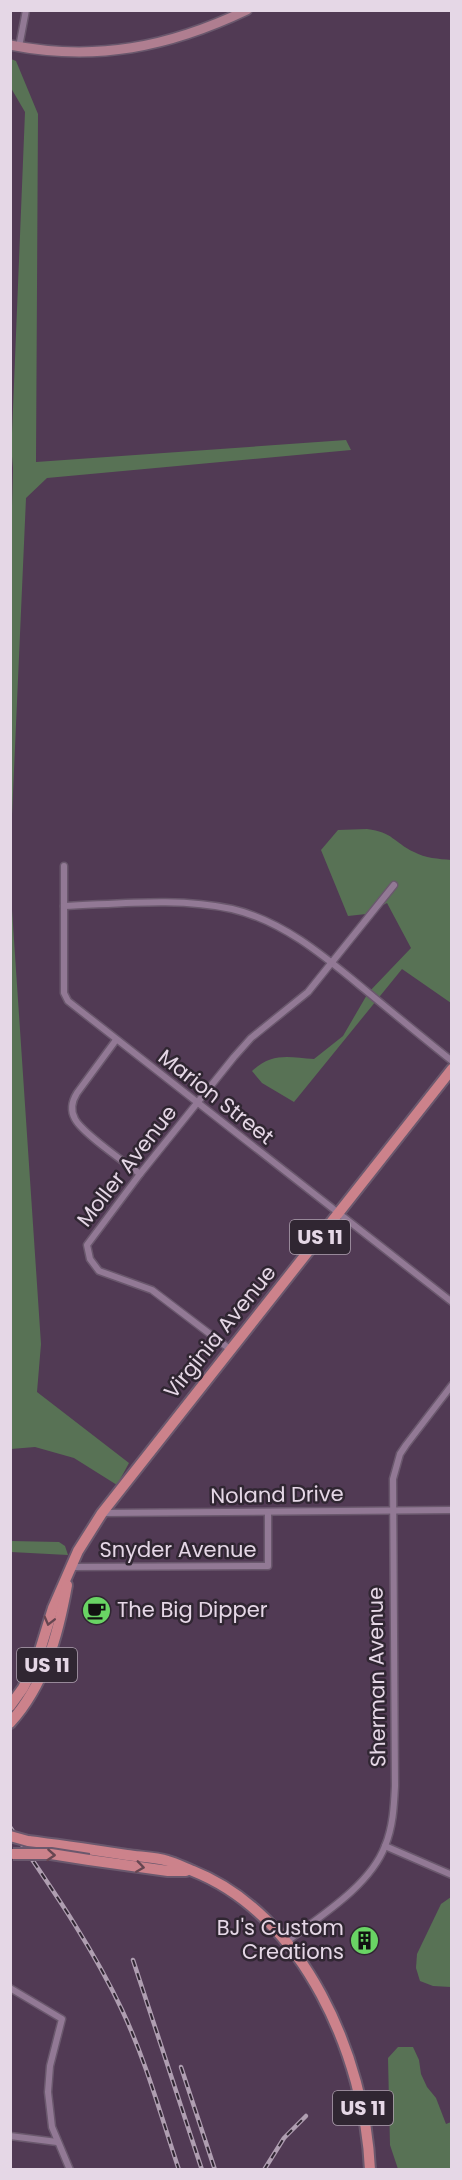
<svg xmlns="http://www.w3.org/2000/svg" width="462" height="2180" font-family="Poppins,sans-serif">
<style>
.green{fill:#587255}
.lines{fill:none;stroke-linecap:round;stroke-linejoin:round}
.street-casing{stroke:#6a586d;stroke-width:9}
.secondary-casing{stroke:#6a586d;stroke-width:12}
.primary-casing{stroke:#6a586d;stroke-width:14}
.street{stroke:#927995;stroke-width:6}
.secondary{stroke:#af7e90;stroke-width:9}
.primary{stroke:#cc828b;stroke-width:10}
.rail-casing{stroke:#af9eb1;stroke-width:4.5}
.rail{stroke:#302632;stroke-width:2;stroke-dasharray:7;stroke-linecap:butt}
.primary-bridge-casing{stroke:#6a586d;stroke-width:14;stroke-linecap:butt}
.primary-bridge{stroke:#cc828b;stroke-width:10}
.oneway{stroke:#674651}
.labels{text-anchor:middle;stroke-width:5;stroke-linejoin:round;paint-order:stroke}
.shield{fill:#302632;stroke:#afa2b0;stroke-width:1.5}
.shield-label{font-size:20px;font-weight:bold;fill:#e5d7e6}
.street-label{font-size:21px;fill:#e5d7e6;stroke:#302632}
.poi-label{font-size:21px;fill:#e5d7e6;stroke:#302632;text-anchor:start}
</style>
<rect width="100%" height="100%" fill="#513a54"/>
<!-- green -->
<g class="green">
<path d="M11 59 16 61 38 114 36 462 346 440 351 450 47 478 26 498 11 838 10 581 13 468 10 434 12 433 25 112 11 88Z"/>
<path d="M367 829C393 832 393 842 414 852 425 858 439 859 451 860V1003L402 969 294 1102 262 1083 252 1071C272 1052 289 1057 314 1059L343 1036 368 993 411 948 387 903 366 914 348 916 321 850 338 830Z"/>
<path d="M11 895 41 1344 37 1392 129 1463 117 1485 74 1458 35 1447 11 1449Z"/>
<path d="M11 1541 59 1542 65 1546 68 1555 11 1552Z"/>
<path d="M451 1897V1987L433 1986 420 1981 416 1968 417 1954 441 1904Z"/>
<path d="M398 2047H413L419 2060 421 2074 427 2087 436 2098 446 2124 451 2122V2169H398L390 2145 388 2058Z"/>
</g>
<g class="lines">
<defs>
<g id="street">
<path d="M19 47 26 10"/>
<path d="M64 866V993L68 1001 452 1302"/>
<path d="M64 906C119 904 178 897 232 909 283 921 324 956 364 989 393 1013 422 1037 452 1061"/>
<path d="M116 1040 77 1093C72 1101 70 1110 75 1119 82 1133 126 1163 140 1174"/>
<path d="M231 1350 152 1290 99 1271 90 1259 87 1245 140 1174 234 1057 251 1038 308 992 394 885"/>
<path d="M102 1513 452 1510"/>
<path d="M71 1567 268 1566V1512"/>
<path d="M385 1846 452 1875"/>
<path d="M286 1942C319 1917 370 1886 385 1846 393 1827 394 1806 395 1786L393 1479 400 1454 406 1445 452 1385"/>
<path d="M10 1988 62 2019 50 2066 48 2092 52 2127 70 2170"/>
<path d="M10 2136 57 2142"/>
</g>
<path id="secondary" d="M10 45C96 62 169 47 247 10"/>
<g id="primary">
<path d="M10 1706 23 1688 37 1660 53 1608 78 1551 102 1513 452 1069"/>
<path d="M10 1723C45 1684 58 1635 67 1585"/>
<path d="M28 1841C61 1845 94 1850 127 1855 140 1857 155 1857 168 1861 176 1863 185 1868 193 1871 304 1915 365 2057 370 2170"/>
<path d="M89 1860 168 1871H186"/>
</g>
</defs>
<!-- street casing -->
<use href="#street" class="street-casing"/>
<!-- secondary casing -->
<use href="#secondary" class="secondary-casing"/>
<!-- primary casing -->
<use href="#primary" class="primary-casing"/>
<!-- street -->
<use href="#street" class="street"/>
<!-- secondary -->
<use href="#secondary" class="secondary"/>
<!-- primary -->
<use href="#primary" class="primary"/>
<defs>
<g id="rail">
<path d="M10 1827C50 1886 92 1946 122 2010 146 2061 161 2116 179 2170"/>
<path d="M133 1960 202 2170"/>
<path d="M181 2067 215 2170"/>
<path d="M264 2170 284 2138 306 2116"/>
</g>
</defs>
<!-- rail casing -->
<use href="#rail" class="rail-casing"/>
<!-- rail -->
<use href="#rail" class="rail"/>
<defs>
<g id="primary-bridge">
<path d="M10 1836 28 1841"/>
<path d="M13 1854H51L89 1860"/>
</g>
</defs>
<!-- primary-bridge casing -->
<use href="#primary-bridge" class="primary-bridge-casing"/>
<!-- primary-bridge -->
<use href="#primary-bridge" class="primary-bridge"/>
</g>
<!-- one-way arrows -->
<defs><path id="oneway-chevron" d="M-2-3.5L2.5 0L-2 3.5" fill="none" stroke-width="1.6" stroke-linecap="round" stroke-linejoin="round" transform="scale(1.5)"/></defs>
<g class="oneway">
<use href="#oneway-chevron" transform="translate(49 1621) rotate(104)"/>
<use href="#oneway-chevron" transform="translate(51 1855) rotate(4)"/>
<use href="#oneway-chevron" transform="translate(140 1867) rotate(8)"/>
</g>
<!-- icons -->
<defs>
<symbol id="cafe-disc" viewBox="-11 -11 22 22"><circle r="9.5" fill="#69d464" stroke="#302632"/><path d="M-5.5-4.5H6V0H3Q3 3.5 0 3.5H-2.5Q-5.5 3.5-5.5 0ZM3-3.2v2h1.7v-2ZM-6 4.5H4V6H-6Z" fill="#111"/></symbol>
<symbol id="building-disc" viewBox="-11 -11 22 22"><circle r="9.5" fill="#69d464" stroke="#302632"/><path d="M-4-6H4V6H1V3H-1V6H-4ZM-2.5-4.3h1.7v1.8h-1.7ZM.8-4.3h1.7v1.8H.8ZM-2.5-1h1.7V.8h-1.7ZM.8-1h1.7V.8H.8Z" fill="#111"/></symbol>
</defs>
<g fill-rule="evenodd">
<use href="#cafe-disc" x="80" y="1594" width="33" height="33"/>
<use href="#building-disc" x="348" y="1924" width="33" height="33"/>
</g>
<g class="labels">
<!-- shield labels -->
<g class="shield">
<rect x="290" y="1220" width="60" height="34" rx="4.5"/>
<rect x="17" y="1648" width="60" height="34" rx="4.5"/>
<rect x="333" y="2091" width="60" height="34" rx="4.5"/>
</g>
<g class="shield-label">
<text x="320" y="1244">US 11</text>
<text x="47" y="1672">US 11</text>
<text x="363" y="2115">US 11</text>
</g>
<!-- street labels -->
<g class="street-label">
<text transform="translate(216 1097) rotate(38)" y="7">Marion Street</text>
<text transform="translate(127 1166) rotate(-52)" y="7">Moller Avenue</text>
<text transform="translate(220 1332) rotate(-51)" y="7">Virginia Avenue</text>
<text transform="translate(277 1495) rotate(-1)" y="7">Noland Drive</text>
<text x="178" y="1557">Snyder Avenue</text>
<text transform="translate(377 1677) rotate(-91)" y="7">Sherman Avenue</text>
</g>
<!-- poi labels -->
<g class="poi-label">
<text x="117" y="1617">The Big Dipper</text>
<text x="344" y="1935" text-anchor="end">BJ's Custom<tspan x="344" dy="24">Creations</tspan></text>
</g>
</g>
<!-- border -->
<rect width="462" height="2180" fill="none" stroke="#e5d7e6" stroke-width="24"/>
</svg>
